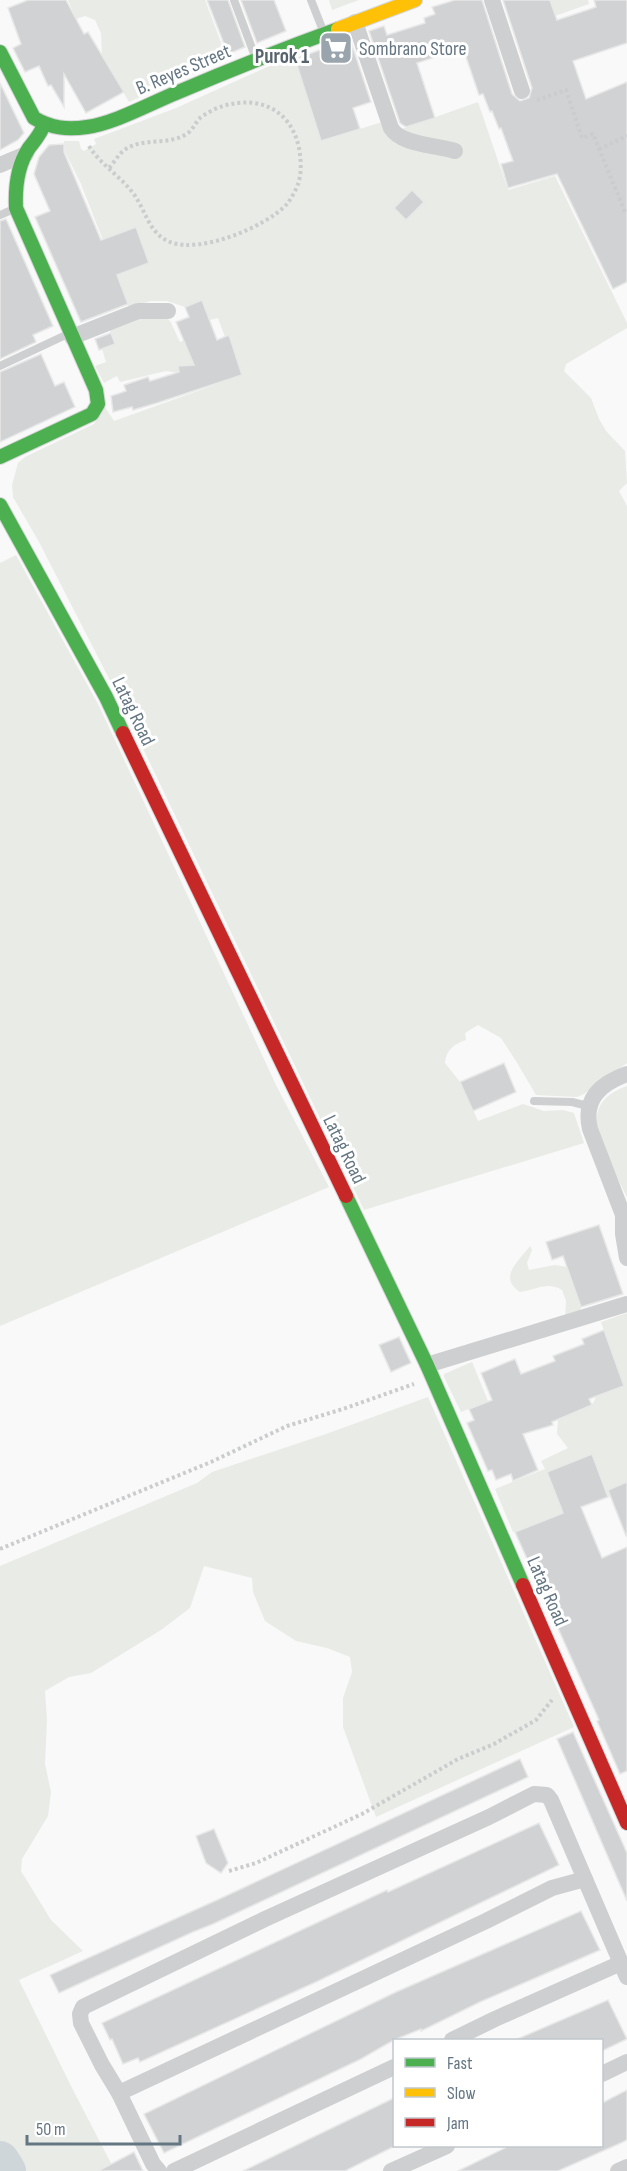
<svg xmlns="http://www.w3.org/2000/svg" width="627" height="2171" font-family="'Sofia Sans Condensed',sans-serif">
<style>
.green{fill:#e8ebe6;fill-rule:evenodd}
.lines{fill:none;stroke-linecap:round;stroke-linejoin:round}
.river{stroke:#ced6d9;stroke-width:38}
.building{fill:#d0d2d3;stroke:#e8e8e8;stroke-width:1.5}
.fast-casing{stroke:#d5d6d7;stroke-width:16}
.slow-casing{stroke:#d5d6d7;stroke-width:16}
.jam-casing{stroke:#d5d6d7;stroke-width:16}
.path{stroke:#cbcccd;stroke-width:4;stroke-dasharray:3 3;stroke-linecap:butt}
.lane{stroke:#cecfd0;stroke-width:8}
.street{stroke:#cecfd0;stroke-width:16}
.fast{stroke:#4caf50;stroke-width:14}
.slow{stroke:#ffc107;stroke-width:14}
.jam{stroke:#c62828;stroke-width:14}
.labels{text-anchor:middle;stroke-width:6;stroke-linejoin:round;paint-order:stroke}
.poi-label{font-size:20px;fill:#657683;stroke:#fff;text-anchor:start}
.street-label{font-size:20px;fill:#657683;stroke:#fff}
.neighbourhood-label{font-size:21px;font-weight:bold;fill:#57646e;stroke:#fff}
</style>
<rect width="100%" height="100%" fill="#f9f9f9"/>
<!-- green -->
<g class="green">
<path d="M68 0H205L223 48 208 54 211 66 129 102 102 55 101 33 95 20 85 16 76 19Z"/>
<path d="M329 0H359L332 10Z"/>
<path d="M550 0H588L589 4 555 16Z"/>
<path d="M294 55 322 141 382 122 396 131 478 102 508 190 555 176 627 323V328L566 364 564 371 591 398 599 419 606 431 625 451 627 483 619 491 627 506V1063L584 1094 577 1097 536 1095 516 1061 501 1038 478 1025 465 1033 466 1040C454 1044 446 1050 445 1063L460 1082 478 1121 523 1104 544 1111 563 1110 574 1113 584 1143 364 1210 116 692 39 542 13 497 12 485 18 463 25 457 94 424 105 407 114 421 242 375 229 336 225 337 218 318 210 320 202 301 185 307 167 301H151L129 307 81 184 65 152 64 141H79L81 149 84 151 96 144 94 139 176 108ZM412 190 406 219 394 208ZM136 227 149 263 130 270Z"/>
<path d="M164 317 170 321 180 342 203 333 194 373 193 365 179 366V373L166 371 120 382 117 376 104 383 95 366 106 362 102 349 115 344 109 328 129 319Z"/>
<path d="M16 555 99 706 277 1087 329 1187 0 1326V563Z"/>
<path d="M627 1086V1197C610 1160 568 1106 627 1086Z"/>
<path d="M530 1246 532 1250 527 1263 529 1270 555 1265 567 1267 582 1312 565 1318 566 1301 562 1290C548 1281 535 1290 520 1292 497 1277 520 1260 530 1246Z"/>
<path d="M627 1313V1489L598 1501 605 1489 591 1455 547 1472 563 1513 513 1532 495 1489 545 1469 541 1461 568 1448 557 1434 558 1420 592 1405 596 1397 624 1386 601 1322Z"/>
<path d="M472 1362 488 1401 461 1412 444 1377V1374Z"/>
<path d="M428 1397 574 1727 376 1817 343 1727V1698L352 1672 350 1657 327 1648 296 1641 265 1621 253 1592 252 1578 204 1566 190 1608 161 1630 91 1673 69 1677 45 1691 47 1720 45 1764 51 1792 48 1816 22 1859 21 1871 51 1920 83 1951 19 1980 70 2084 115 2171H0V1566L197 1483 212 1472 326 1434Z"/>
</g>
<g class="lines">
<!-- river -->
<path class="river" d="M0 2160 7 2171"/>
</g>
<!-- building -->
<g class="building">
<path d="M28 0H66L84 34 88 32 124 92 86 113 64 74V107L51 85 48 86 39 66 25 72 13 48 21 44 8 8Z"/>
<path d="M207 0H228L245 47 228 54Z"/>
<path d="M241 0H274L286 31 257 43Z"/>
<path d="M455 0H482L512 94 520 101 529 98 532 88 503 0H550L557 20 596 7 594 0H627V43L573 61 586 99 627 82V282L613 289 557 174 508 188 501 164 513 161 501 128 499 129 492 111 490 112 483 94 479 95 463 48 417 63 435 118 406 127 400 123 369 31 384 26 387 35 425 23 424 18 435 14 432 7Z"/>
<path d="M350 39 371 102 353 108 360 129 321 141 295 59Z"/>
<path d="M0 83 24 133 18 140 0 150Z"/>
<path d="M64 144V152L101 240 136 227 149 263 117 275 128 304 81 322 35 217 50 211 34 174 39 157 49 145Z"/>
<path d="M412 190 424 202 406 220 394 208Z"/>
<path d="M6 219 53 326 33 335 36 342 0 359V221Z"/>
<path d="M202 300 217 340 229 335 242 375 157 403 133 410 132 407 113 412 111 396 126 391 124 385 148 377 150 381 179 372 178 366 194 365 176 322 189 317 185 307Z"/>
<path d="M111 333 115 344 99 350 95 339Z"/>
<path d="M41 354 55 386 64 382 75 407 0 442V372Z"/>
<path d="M504 1063 516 1092 473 1111 460 1082Z"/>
<path d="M599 1225 623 1294 581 1307 563 1256 552 1260 546 1242Z"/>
<path d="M604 1330 624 1386 589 1399 592 1405 552 1422 553 1425 523 1434 538 1470 513 1481 511 1474 496 1480 492 1470 488 1471 467 1423 474 1420 469 1409 492 1400 481 1373 515 1359 521 1374 555 1361 553 1356 584 1344 582 1339Z"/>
<path d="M399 1337 411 1363 391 1372 379 1345Z"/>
<path d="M592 1454 608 1497 581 1507 602 1558 627 1547V1771L620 1774 597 1721 599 1720 515 1532 563 1513 547 1472Z"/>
<path d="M627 1482V1536H626L608 1490Z"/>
<path d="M573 1732 627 1853V1901L557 1739Z"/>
<path d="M520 1759 528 1777 213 1924 193 1932 59 1993 50 1975 217 1900Z"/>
<path d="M539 1823 559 1865 316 1982 140 2062 138 2058 123 2064 112 2039 110 2040 102 2023 387 1890 388 1892Z"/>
<path d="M214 1829 228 1863 221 1873 206 1863 196 1836Z"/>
<path d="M581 1911 600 1950 480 2002 421 2031V2029L394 2040 361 2059 164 2153 144 2114 396 1992Z"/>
<path d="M608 2000 627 2039 602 2051V2040H515Z"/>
<path d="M627 2090V2140L623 2142 558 2171H458L511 2145H602V2103Z"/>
<path d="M394 2098V2145H397L345 2171H243Z"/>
<path d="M134 2152 143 2171H98Z"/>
</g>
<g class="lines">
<defs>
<g id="fast">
<path d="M0 52 34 118C51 128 67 130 87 127 115 123 149 104 176 93 230 70 283 49 338 29"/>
<path d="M0 457 92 414 98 404 96 390 16 208C15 187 17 166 29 148 35 140 41 134 44 124"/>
<path d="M0 505 106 697 123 733"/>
<path d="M346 1196 427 1365 523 1585"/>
</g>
<path id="slow" d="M338 29 415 0"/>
<g id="jam">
<path d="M123 733 346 1196"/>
<path d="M523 1585 627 1823"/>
</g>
</defs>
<!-- fast casing -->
<use href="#fast" class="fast-casing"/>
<!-- slow casing -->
<use href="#slow" class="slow-casing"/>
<!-- jam casing -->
<use href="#jam" class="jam-casing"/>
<!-- path -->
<g class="path">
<path d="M537 100 566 90 582 138 593 134 625 212 627 211"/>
<path d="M89 146C100 164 120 176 133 193 146 210 148 233 170 242 200 254 266 227 287 204 291 199 296 190 298 184 302 173 301 159 299 148 291 110 260 95 223 106 216 108 204 114 199 119 195 124 193 129 188 133 168 147 142 136 123 151 118 155 114 163 109 168"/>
<path d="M599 149 627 136"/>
<path d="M0 1549 211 1462 287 1426 343 1409 414 1384"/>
<path d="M229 1871 256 1863 362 1814 458 1759 494 1744 536 1720 552 1700"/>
</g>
<!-- lane -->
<g class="lane">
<path d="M234 0 256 59"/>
<path d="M311 0 324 33"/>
<path d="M0 215 16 208"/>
<path d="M0 366 70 333"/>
<path d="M534 1101 572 1102 588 1106"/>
</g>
<!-- street -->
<g class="street">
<path d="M492 0 522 91"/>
<path d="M355 22 391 128C401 145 436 145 455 151"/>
<path d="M0 165 26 154"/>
<path d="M72 337 138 311H168"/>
<path d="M627 1074C600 1084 583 1099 590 1129L623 1215V1234L627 1258"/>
<path d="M427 1365 627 1304"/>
<path d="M452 2040 495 2019 621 1963"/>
<path d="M602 2074 627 2062"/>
<path d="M119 2093 486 1921 552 1888 585 1879"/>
<path d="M159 2171 153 2164 119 2093 102 2065 81 2023 80 2014 83 2007 265 1919 489 1817 534 1794 547 1795 551 1800 627 1977"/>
<path d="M174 2171 394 2067"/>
<path d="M391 2171 447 2146"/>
<path d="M618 2171 627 2167"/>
</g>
<!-- fast -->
<use href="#fast" class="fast"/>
<!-- slow -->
<use href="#slow" class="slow"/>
<!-- jam -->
<use href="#jam" class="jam"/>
</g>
<!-- icons -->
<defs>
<symbol id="supermarket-square" viewBox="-11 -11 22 22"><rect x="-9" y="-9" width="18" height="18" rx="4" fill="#99a4ac" stroke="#fff"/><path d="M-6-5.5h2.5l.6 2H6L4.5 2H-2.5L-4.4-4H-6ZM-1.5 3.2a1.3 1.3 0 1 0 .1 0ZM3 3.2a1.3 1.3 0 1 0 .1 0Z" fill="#fff"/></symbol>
</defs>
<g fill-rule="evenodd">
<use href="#supermarket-square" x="317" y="29" width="38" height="38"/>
</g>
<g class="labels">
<!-- poi labels -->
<g class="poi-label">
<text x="359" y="55">Sombrano Store</text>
</g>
<!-- street labels -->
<g class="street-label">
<text transform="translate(183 69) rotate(-23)" y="7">B. Reyes Street</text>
<text transform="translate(134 711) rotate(64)" y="7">Latag Road</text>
<text transform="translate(345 1149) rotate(64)" y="7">Latag Road</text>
<text transform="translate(548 1591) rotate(66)" y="7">Latag Road</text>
</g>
<!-- neighbourhood labels -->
<g class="neighbourhood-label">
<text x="282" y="63">Purok 1</text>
</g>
</g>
<!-- legend -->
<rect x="393" y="2039" width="210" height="108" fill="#ffffff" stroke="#c1c8cd" stroke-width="1.5"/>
<rect x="405" y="2058" width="30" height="9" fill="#4caf50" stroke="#c1c8cd" stroke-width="1.5"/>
<text x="447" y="2069" font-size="18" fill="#657683">Fast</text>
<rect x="405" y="2088" width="30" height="9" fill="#ffc107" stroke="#c1c8cd" stroke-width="1.5"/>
<text x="447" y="2099" font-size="18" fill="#657683">Slow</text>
<rect x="405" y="2118" width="30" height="9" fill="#c62828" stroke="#c1c8cd" stroke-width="1.5"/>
<text x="447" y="2129" font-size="18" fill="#657683">Jam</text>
<!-- scale -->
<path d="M27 2135v9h153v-9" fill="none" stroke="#657683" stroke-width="3"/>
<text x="36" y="2135" font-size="18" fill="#657683" stroke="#ffffff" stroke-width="4.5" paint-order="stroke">50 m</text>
</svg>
